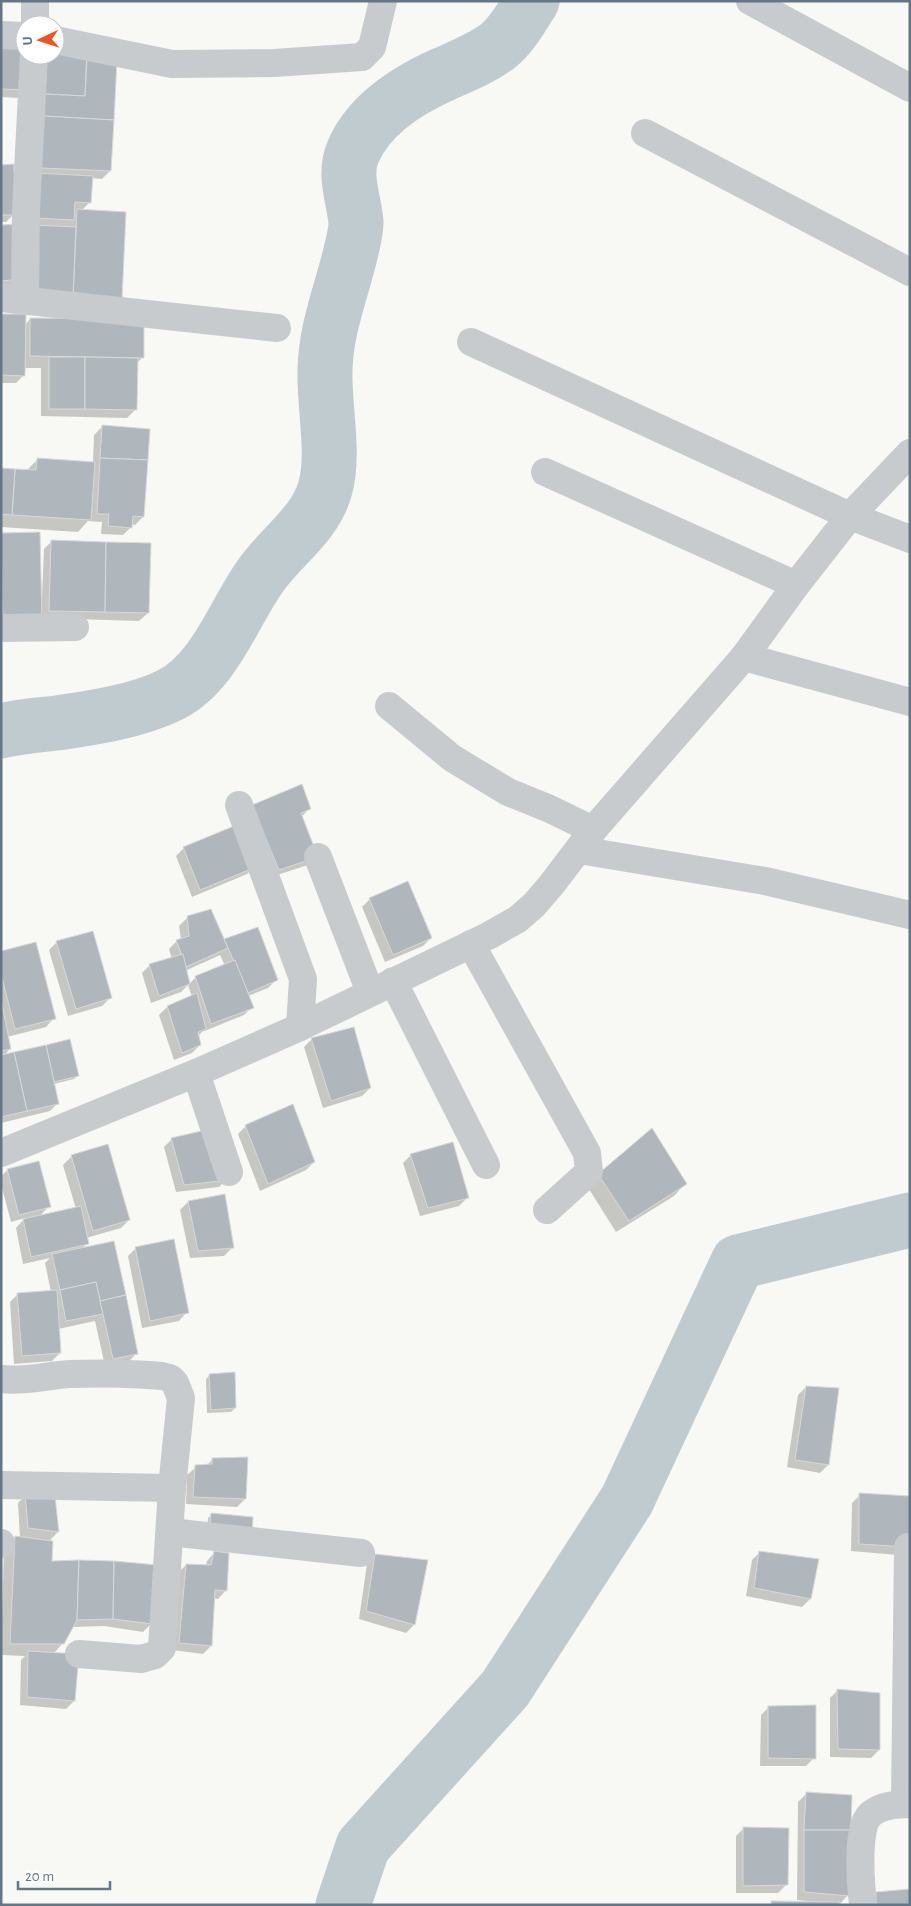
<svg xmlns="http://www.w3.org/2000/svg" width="911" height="1906" font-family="'Alegreya Sans',sans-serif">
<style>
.shadow{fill:#0003;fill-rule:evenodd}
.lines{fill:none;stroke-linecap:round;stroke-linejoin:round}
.river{stroke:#c0cbd0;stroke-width:55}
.building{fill:#afb7bd;stroke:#d9d9d7}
.minor{stroke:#c7cbce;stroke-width:28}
</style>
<rect width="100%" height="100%" fill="#f8f8f4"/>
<!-- shadow -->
<g class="shadow">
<path d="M1 43 25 44 20 98 1 97Z"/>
<path d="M55 55 116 61 110 171 102 179 91 178 90 202 82 210 121 299 22 303Z"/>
<path d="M1 166 14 214 6 222H1Z"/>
<path d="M1 226 13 287 1 288Z"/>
<path d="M1 315 25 325 30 319 142 358 136 364 135 410 127 418 41 416V368H24V375L16 383H1Z"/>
<path d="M102 427 143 517 135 525 131 524V527L123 535 101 534 102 522 88 521 78 532 1 527V469L26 471 38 459 93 463 94 435Z"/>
<path d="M1 534 40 597H42L44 549 52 541 148 613 139 621 41 618 1 632Z"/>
<path d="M252 806 310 808 301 817 308 865 271 877Z"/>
<path d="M184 848 255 866 247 874 192 897 176 856Z"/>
<path d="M370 899 431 938 423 946 385 962 362 907Z"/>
<path d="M188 917 224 941 276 980 268 988 248 996 252 1007 244 1015 202 1032 198 1036 200 1045 192 1053 174 1060 159 1015 167 1007 192 997 188 985 181 992 151 1003 142 973 150 965 172 959 169 949 177 941 181 939 179 926ZM220 955 225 966 196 977 189 984 185 971Z"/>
<path d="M57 942 110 998 102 1006 68 1016 49 950Z"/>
<path d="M1 953 54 1018 46 1027 7 1037 10 1049 3 1056 78 1075 74 1079 54 1084 58 1103 50 1111 1 1123Z"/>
<path d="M312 1039 370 1088 362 1096 323 1108 304 1047Z"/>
<path d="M246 1126 314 1162 306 1170 260 1191 238 1134Z"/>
<path d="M172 1139 227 1179 219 1187 176 1192 164 1147Z"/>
<path d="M107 1146 129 1220 121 1228 86 1238 87 1243 82 1249 137 1353 129 1361 105 1366 95 1321 58 1329 60 1353 52 1361 14 1364 10 1302 18 1294 51 1292 45 1263 50 1258 23 1264 16 1228 25 1218 11 1222 1 1184V1176L8 1170 49 1206 39 1217 76 1209 63 1165 71 1157Z"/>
<path d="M411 1155 467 1198 459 1206 420 1216 403 1163Z"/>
<path d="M599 1174 685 1184 674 1196 616 1232 587 1186Z"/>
<path d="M188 1202 232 1248 224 1256 190 1258 180 1210Z"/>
<path d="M136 1248 187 1312 179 1321 142 1328 128 1256Z"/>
<path d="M210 1375 235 1408 231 1412 207 1413 206 1379Z"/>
<path d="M806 1387 828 1465 820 1473 787 1467 798 1395Z"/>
<path d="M246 1458 245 1499 237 1507 186 1504 187 1475 196 1467 207 1465 213 1459Z"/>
<path d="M26 1495 54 1497 58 1532 48 1542 51 1563 151 1624 143 1632 104 1626 71 1627 63 1643 53 1654 74 1701 66 1709 20 1705 21 1660 25 1656 1 1655 4 1549 15 1537 20 1538 18 1503Z"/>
<path d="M860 1495 910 1497 898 1555 851 1551 852 1503Z"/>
<path d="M212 1514 252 1518 206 1540 208 1518Z"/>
<path d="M215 1552 226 1590 218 1599 213 1598 211 1646 203 1654 172 1650 178 1573 186 1565 206 1566 207 1561Z"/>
<path d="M760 1552 810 1599 802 1607 746 1596 752 1560Z"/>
<path d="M375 1556 426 1561 414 1625 406 1633 359 1619 367 1564Z"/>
<path d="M838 1690 879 1750 871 1758 830 1757V1698Z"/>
<path d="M769 1707 814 1758 806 1766H760L761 1715Z"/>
<path d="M806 1794 848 1895 839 1905H770L772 1902 808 1903V1901L797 1900 798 1802Z"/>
<path d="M744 1828 786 1885 778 1893H736V1836Z"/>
</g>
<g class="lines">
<!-- river -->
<g class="river">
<path d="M1 731C20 726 38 725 57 723 92 718 138 711 170 695 214 673 233 615 259 578 279 548 315 525 325 489 335 455 324 407 325 372 325 329 343 288 352 247 354 239 356 230 356 222 354 199 343 175 353 152 369 114 408 90 444 74 462 66 482 58 498 46 512 35 522 16 532 1"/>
<path d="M343 1905 363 1846 505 1689 627 1500 738 1262 910 1220"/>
</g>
</g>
<!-- building -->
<g class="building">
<path d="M1 42 25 43 29 90 1 89Z"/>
<path d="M55 48 87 50 85 96 45 94 47 55H55Z"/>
<path d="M87 59 117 60 114 120 43 116 45 94 85 96Z"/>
<path d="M43 116 114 120 111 171 41 168Z"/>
<path d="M14 164V172H25L16 215H1V165Z"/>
<path d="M35 173 93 176 91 203 75 202 74 220 33 218Z"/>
<path d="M77 209 126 212 122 300 73 297Z"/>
<path d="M19 224 22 279 1 281V225Z"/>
<path d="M33 225 76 227 73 297 29 295Z"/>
<path d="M1 314H26L25 376 1 375Z"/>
<path d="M30 318 144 319V358L30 356Z"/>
<rect x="49" y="357" width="36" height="52"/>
<path d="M85 357 138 358 137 410 85 409Z"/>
<path d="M102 425 150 429 148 460 100 458Z"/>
<path d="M37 458 95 462 91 520 12 515 15 469 36 470Z"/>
<path d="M100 458 148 460 144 517 133 516 132 528 108 526 109 514H97Z"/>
<path d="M1 468 15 469 12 515 1 514Z"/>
<path d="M40 532 42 624 3 625 1 533Z"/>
<path d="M51 540 106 542 105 612 49 611Z"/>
<path d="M106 542 151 543 149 613 105 612Z"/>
<path d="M302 784 311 809 301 813 318 857 279 870 252 805Z"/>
<path d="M239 824 256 867 200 890 183 847Z"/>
<path d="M408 881 432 938 393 955 369 898Z"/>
<path d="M211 909 228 948 186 967 176 940 189 936 187 916Z"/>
<path d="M258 927 278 980 248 993 224 939Z"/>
<path d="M93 931 112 998 76 1009 56 941Z"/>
<path d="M36 942 56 1019 15 1029 1 974V951Z"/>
<path d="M183 954 190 984 159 996 149 964Z"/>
<path d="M235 960 254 1008 211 1024 195 976Z"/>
<path d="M197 993 206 1029 198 1032 201 1045 182 1053 167 1006Z"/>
<path d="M1 999 11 1049 1 1051Z"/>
<path d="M354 1027 371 1088 331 1101 311 1038Z"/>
<path d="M70 1039 79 1076 54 1082 46 1045Z"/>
<path d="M46 1045 59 1104 27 1111 14 1052Z"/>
<path d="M14 1052 27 1111 1 1117V1055Z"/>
<path d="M293 1104 315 1162 268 1184 245 1125Z"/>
<path d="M652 1128 687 1184 629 1221 598 1174Z"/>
<path d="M210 1129 229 1180 184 1185 171 1138Z"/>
<path d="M453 1142 469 1198 428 1208 410 1154Z"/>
<path d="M108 1144 130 1220 93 1231 71 1155Z"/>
<path d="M39 1161 51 1207 19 1215 7 1169Z"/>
<path d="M225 1194 234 1248 198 1251 188 1201Z"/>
<path d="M81 1206 89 1244 31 1257 23 1219Z"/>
<path d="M174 1239 189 1313 150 1321 135 1247Z"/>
<path d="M114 1241 126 1295 100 1301 96 1282 60 1290 52 1254Z"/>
<path d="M96 1282 103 1314 66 1321 60 1290Z"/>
<path d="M57 1290 61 1353 22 1356 17 1293Z"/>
<path d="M126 1295 138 1354 113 1359 100 1301Z"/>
<path d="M235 1372 236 1408 211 1410 209 1374Z"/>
<path d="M806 1386 839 1388 829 1465 795 1460Z"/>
<path d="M248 1457 246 1499 193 1497 195 1465 212 1464V1458Z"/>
<path d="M859 1493 910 1496V1531L908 1547 859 1544Z"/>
<path d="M25 1494 55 1496 59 1532 28 1528Z"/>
<path d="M211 1513 253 1517 252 1541 209 1536Z"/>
<path d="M15 1536 53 1541 52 1561 79 1560 77 1620 64 1644H10Z"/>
<path d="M214 1551 229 1553 227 1591 215 1590 212 1646 179 1643 186 1564 211 1565Z"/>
<path d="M759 1551 819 1559 811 1599 754 1588Z"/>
<path d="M375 1554 428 1560 415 1625 366 1611Z"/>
<path d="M79 1560 114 1561 113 1619 77 1620Z"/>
<path d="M114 1561 158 1565 153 1624 113 1619Z"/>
<path d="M28 1651 79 1654 75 1701 27 1697Z"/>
<path d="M837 1689 880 1693V1750L838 1749Z"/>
<path d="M816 1705V1759L768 1758V1706Z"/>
<path d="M806 1792 852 1795 851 1830H804Z"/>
<path d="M743 1827 789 1828 788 1885 743 1886Z"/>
<path d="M804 1830H851L850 1896 804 1892Z"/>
<path d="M910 1889V1905H876V1892Z"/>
<path d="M771 1901 840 1902V1905H771Z"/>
</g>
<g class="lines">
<!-- minor -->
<g class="minor">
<path d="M750 1 910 88"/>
<path d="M35 25V1"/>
<path d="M1 35 25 36"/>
<path d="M55 40 172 64 274 63 362 57 372 47 383 1"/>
<path d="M645 133 910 272"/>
<path d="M1 298 277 328"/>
<path d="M25 300 26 210 34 55"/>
<path d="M471 342 850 516 910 539"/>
<path d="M545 472 796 585"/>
<path d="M1 628 75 627"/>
<path d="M744 657 910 702"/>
<path d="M389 706 452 758 508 792 550 809 593 830"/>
<path d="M239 805 303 979 300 1027"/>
<path d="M579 850 765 881 910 915"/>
<path d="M318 857 370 992"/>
<path d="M471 944 587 1153 589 1172 547 1210"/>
<path d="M393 981 486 1165"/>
<path d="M196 1073 229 1172"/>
<path d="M1 1153 196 1073 300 1027 490 935 518 919 534 905 552 884 593 830 744 657 796 585 850 516 910 453"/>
<path d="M1 1379C24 1382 48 1375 71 1374 101 1373 132 1373 162 1376L170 1378 175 1383 181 1398 172 1488 162 1648 155 1655 141 1659 79 1654"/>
<path d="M1 1485 172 1488"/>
<path d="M170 1532 361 1553"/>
<path d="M1 1543V1544"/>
<path d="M905 1804 908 1547"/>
<path d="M863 1905C861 1886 856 1830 869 1816 878 1806 897 1804 910 1804"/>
</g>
</g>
<!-- border -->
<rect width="911" height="1906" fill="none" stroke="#647788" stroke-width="5"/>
<!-- north arrow -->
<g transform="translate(40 40) rotate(266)"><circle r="24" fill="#ffffff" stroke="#c1c9cf"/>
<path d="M0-4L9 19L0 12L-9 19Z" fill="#f1541c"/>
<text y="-8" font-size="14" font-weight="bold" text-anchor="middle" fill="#647788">U</text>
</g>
<!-- scale -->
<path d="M18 1881v8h92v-8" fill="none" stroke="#647788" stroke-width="2.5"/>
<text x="25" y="1881" font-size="15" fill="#647788" stroke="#ffffff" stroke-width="4" paint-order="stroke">20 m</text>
</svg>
